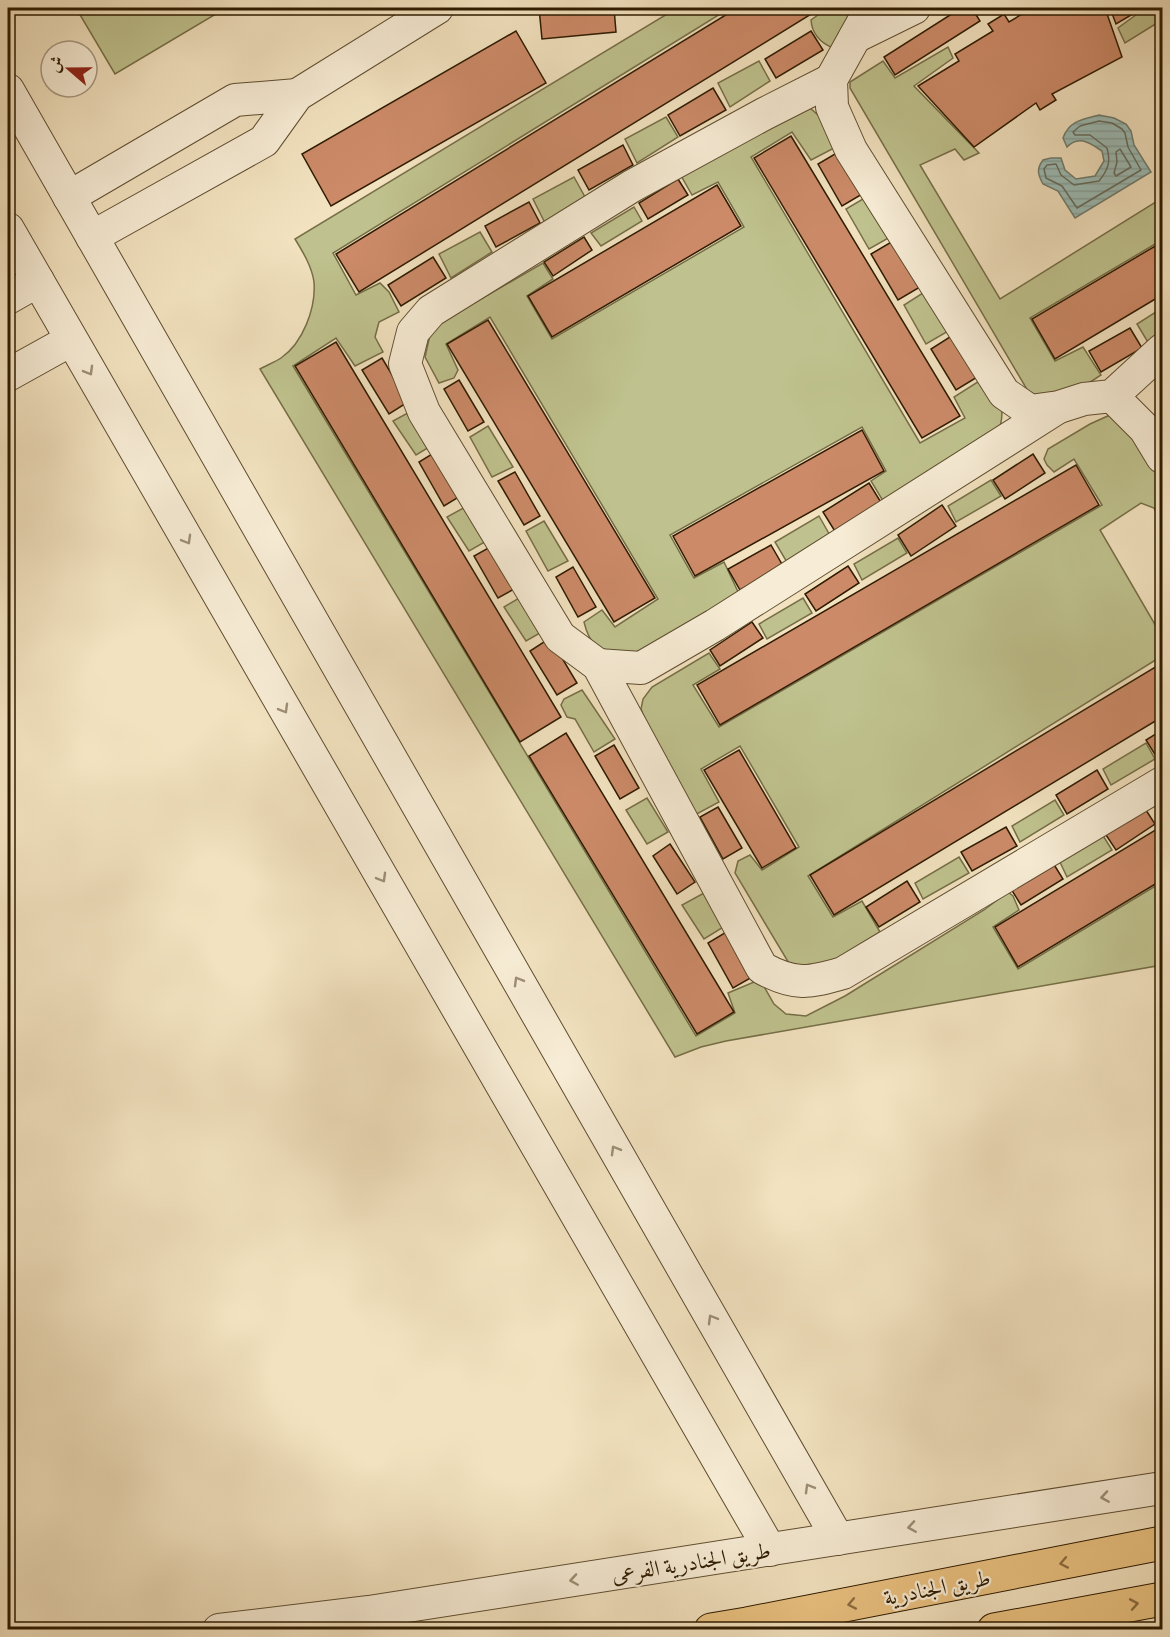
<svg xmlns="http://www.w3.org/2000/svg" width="1170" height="1637" font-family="'IM FELL French Canon',Amiri,serif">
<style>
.green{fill:#bfc28e;stroke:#766e47;stroke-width:1.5}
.water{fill:url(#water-rules);stroke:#707c6e;stroke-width:1.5}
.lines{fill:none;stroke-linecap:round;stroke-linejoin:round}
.shore{stroke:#656c5c;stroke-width:1.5}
.building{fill:#cc8a68;stroke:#2e1b00;stroke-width:1.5}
.minor-casing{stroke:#5f4d30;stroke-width:34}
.highway-casing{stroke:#2e1b00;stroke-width:35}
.minor{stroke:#f7ecd5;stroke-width:32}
.highway{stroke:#e9c180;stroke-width:33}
.oneway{stroke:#9d8e75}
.oneway2{stroke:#8c6e40}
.labels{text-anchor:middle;stroke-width:4.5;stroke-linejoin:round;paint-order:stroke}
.street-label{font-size:22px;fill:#2e1b00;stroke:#f7ecd5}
</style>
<defs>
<pattern id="water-rules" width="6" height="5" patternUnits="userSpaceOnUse" patternTransform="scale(1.5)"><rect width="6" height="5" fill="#9cbdb7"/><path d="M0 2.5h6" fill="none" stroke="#87a29c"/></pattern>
</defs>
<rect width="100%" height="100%" fill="#f2e2bf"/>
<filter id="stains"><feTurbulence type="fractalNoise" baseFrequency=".00333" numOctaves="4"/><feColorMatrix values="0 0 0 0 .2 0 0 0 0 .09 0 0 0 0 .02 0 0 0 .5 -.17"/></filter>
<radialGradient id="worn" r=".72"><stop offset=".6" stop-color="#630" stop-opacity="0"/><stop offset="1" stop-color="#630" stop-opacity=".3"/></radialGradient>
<!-- green -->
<g class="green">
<path d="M76 8H226L115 74Z"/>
<path d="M677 8H730L333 253 356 295 380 283 389 292 399 312 379 322 375 337 383 352 355 366 336 338 293 366 696 1036 735 1013 728 993 754 982 762 983 774 1004 786 1014 806 1016 845 996 984 910 1008 892 1013 896 1019 910 993 927 1018 969 1162 882V965L726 1041 701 1047 675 1057 260 369C267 365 275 362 281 358 303 343 316 308 314 282 312 267 303 252 295 239Z"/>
<path d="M826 8H861L833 48C821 43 812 34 811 20L826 9Z"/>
<path d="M1139 8H1162V20L1125 43 1118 28 1140 12Z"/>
<path d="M948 47 953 58 914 86 979 153 964 160 955 149 920 165 1000 299 1162 198V240L1030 318 1055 361 1083 347 1101 375 1060 402 1032 398 850 88V82L883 61 895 78Z"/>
<path d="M759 61 770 81 730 107 718 83Z"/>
<path d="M810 108 826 122 840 145 811 160 792 132 751 157 920 443 965 418 954 397 984 378C1001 403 1008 409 996 438L886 506 871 481 886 471 862 427 670 535 694 578 724 562 739 594 631 660C604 651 591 652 584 622L602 610 615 627 658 599 490 317 446 344 458 370 454 378 439 383 425 357 430 335 443 321 543 263 553 279 527 296 552 339 744 227 718 182 692 195 679 172Z"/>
<path d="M666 117 678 137 637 163 625 139Z"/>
<path d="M574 177 585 197 545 223 533 199Z"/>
<path d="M868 196 892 236 869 249 846 209Z"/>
<path d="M634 207 642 221 601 246 591 233Z"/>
<path d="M480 232 492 252 451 278 439 254Z"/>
<path d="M926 291 950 330 926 344 904 305Z"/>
<path d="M1162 308V336L1149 344 1137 324Z"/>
<path d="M415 409 436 443 416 455 393 421Z"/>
<path d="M1110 415 1162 469V524L1154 508 1141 503 1100 530 1157 628 1162 626V656L808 876 833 917 862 901 880 932 821 968 790 965 735 873 738 861 750 855 762 870 799 847 740 746 701 769 719 802 693 816 652 738 641 709 643 699 652 687 709 653 720 669 693 685 719 727 1102 505 1074 459 1054 472 1047 465 1044 459 1048 449 1090 424Z"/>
<path d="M488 426 513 467 492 477 470 437Z"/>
<path d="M991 480 1001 496 956 522 948 506Z"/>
<path d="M469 505 490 539 469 551 447 517Z"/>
<path d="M819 516 832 539 788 564 775 542Z"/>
<path d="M544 521 568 561 548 571 526 531Z"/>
<path d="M898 538 907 553 862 580 854 564Z"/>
<path d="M526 594 547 629 526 641 504 607Z"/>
<path d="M803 598 812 613 767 639 759 624Z"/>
<path d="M582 690 615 739 594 752 575 719 567 717 561 705 564 699Z"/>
<path d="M1146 743 1155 759 1111 785 1103 769Z"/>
<path d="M647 798 668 832 647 844 626 810Z"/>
<path d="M1055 800 1064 815 1020 842 1012 826Z"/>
<path d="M1102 834 1112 850 1067 877 1059 860Z"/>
<path d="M959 857 969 873 923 899 915 883Z"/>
<path d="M704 893 725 926 704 939 682 905Z"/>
</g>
<!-- water -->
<path class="water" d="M1099 115 1114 118 1126 124 1131 131 1134 145 1151 172 1075 218 1058 191 1043 184C1038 175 1036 169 1043 160L1051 158H1061L1065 170 1076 179 1095 176 1104 161 1102 151C1091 144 1079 134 1067 147L1063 138C1069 121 1083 119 1099 115Z"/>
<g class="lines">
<!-- shore -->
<g class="shore">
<path d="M1099 121 1112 123 1122 129 1125 133 1128 147 1141 170 1077 208 1062 186 1046 178 1044 169 1047 165 1056 164 1061 175 1074 185 1099 181C1108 170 1111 162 1107 148L1090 135H1075L1073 132 1080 126Z"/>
<path d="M1120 149 1131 167 1116 176 1114 173 1117 162 1116 152Z"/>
</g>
</g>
<!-- building -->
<g class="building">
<path d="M539 8H614L616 32 542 39Z"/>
<path d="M737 8H821L359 292 336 254Z"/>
<path d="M961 8H972L980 21 895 75 884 57Z"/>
<path d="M1032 8H1105L1122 57 1052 94 1056 100 1040 110 1036 103 974 147 918 86 959 61 955 54 993 31 988 24 1004 14 1009 22Z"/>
<path d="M1110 8H1136L1138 11 1116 24Z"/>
<path d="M516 31 546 83 331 206 302 154Z"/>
<path d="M811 31 823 50 776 78 765 59Z"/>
<path d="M713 88 726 110 680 136 668 115Z"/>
<path d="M791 136 960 416 922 438 754 158Z"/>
<path d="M623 145 633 165 589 190 578 170Z"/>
<path d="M840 151 864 193 842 206 818 164Z"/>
<path d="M678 179 688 195 648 219 639 203Z"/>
<path d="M717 185 741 226 552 337 528 296Z"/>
<path d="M529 202 540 223 496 247 485 226Z"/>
<path d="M584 237 592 250 553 276 544 262Z"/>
<path d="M893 241 920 287 898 300 871 254Z"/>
<path d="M1162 242V295L1055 359 1032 319Z"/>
<path d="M433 257 446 278 401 306 388 285Z"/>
<path d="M488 320 655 598 614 622 447 344Z"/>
<path d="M1130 328 1142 348 1101 372 1089 351Z"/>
<path d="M953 335 979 376 956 390 931 349Z"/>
<path d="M336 342 561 717 520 742 295 366Z"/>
<path d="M382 358 408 402 389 414 362 370Z"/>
<path d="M459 380 484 422 468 431 444 389Z"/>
<path d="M862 430 884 471 695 576 673 536Z"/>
<path d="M437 451 462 495 444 506 419 462Z"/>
<path d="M1033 454 1045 473 1005 499 993 480Z"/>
<path d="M1076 465 1099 505 720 725 697 685Z"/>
<path d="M515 472 540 516 524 525 498 481Z"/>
<path d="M869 483 882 504 836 533 823 512Z"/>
<path d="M942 505 956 526 911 556 898 535Z"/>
<path d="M771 545 783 566 740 590 728 569Z"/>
<path d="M492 546 516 588 498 598 474 556Z"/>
<path d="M848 566 859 583 816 611 805 594Z"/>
<path d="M573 567 596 607 578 617 556 577Z"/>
<path d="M752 622 763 638 720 666 710 650Z"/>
<path d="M550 638 577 683 557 695 530 651Z"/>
<path d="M1162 663V717L834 915 810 875Z"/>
<path d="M1162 730V759L1159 761 1146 740Z"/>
<path d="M566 733 734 1012 697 1034 529 756Z"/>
<path d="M614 745 639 788 620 799 595 756Z"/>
<path d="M739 750 796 848 762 868 704 770Z"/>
<path d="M1097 770 1108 789 1067 814 1056 795Z"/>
<path d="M718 807 742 848 723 859 700 817Z"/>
<path d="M1144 807 1155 824 1116 850 1104 832Z"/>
<path d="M1162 826V880L1018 967 995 927Z"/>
<path d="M1006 827 1017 846 972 871 961 852Z"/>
<path d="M670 844 695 882 677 894 653 856Z"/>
<path d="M1053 863 1063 879 1021 905 1011 889Z"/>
<path d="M907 881 920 902 879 927 866 907Z"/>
<path d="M728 931 754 976 733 988 708 943Z"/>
</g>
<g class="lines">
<defs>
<g id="minor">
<path d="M871 8 831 80 832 107 851 150 1004 393 1030 411 1059 407 1084 399 1112 396 1162 350"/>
<path d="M855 37 914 8"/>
<path d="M831 80 764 114 632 186 431 311 413 332 405 364 424 412 560 637 598 665 762 968C795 986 809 983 843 973L1162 783"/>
<path d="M8 90 838 1539"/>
<path d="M69 197 235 100 297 95"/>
<path d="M8 229 770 1550"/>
<path d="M92 237 264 141 297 95 437 8"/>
<path d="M8 298 38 281"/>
<path d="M8 375 71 340"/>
<path d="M1112 396 1145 429 1162 457"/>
<path d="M598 665 641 668 715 625 1057 408"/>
<path d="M219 1630 369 1612 1162 1488"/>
</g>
<g id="highway">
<path d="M711 1630 747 1624 1162 1543"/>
<path d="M994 1630 1162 1599"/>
</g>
</defs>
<!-- minor casing -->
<use href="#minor" class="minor-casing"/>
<!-- highway casing -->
<use href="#highway" class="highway-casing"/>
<!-- minor -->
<use href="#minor" class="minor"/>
<!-- highway -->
<use href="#highway" class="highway"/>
</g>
<!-- one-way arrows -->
<defs><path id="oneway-chevron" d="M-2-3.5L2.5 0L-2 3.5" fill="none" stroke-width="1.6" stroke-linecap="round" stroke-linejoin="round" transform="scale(1.5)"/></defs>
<g class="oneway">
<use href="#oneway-chevron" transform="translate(89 371) rotate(60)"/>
<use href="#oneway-chevron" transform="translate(187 540) rotate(60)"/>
<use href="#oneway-chevron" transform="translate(284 709) rotate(60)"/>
<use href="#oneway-chevron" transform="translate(382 878) rotate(60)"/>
<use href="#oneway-chevron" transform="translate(518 981) rotate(-120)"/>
<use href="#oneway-chevron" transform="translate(615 1150) rotate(-120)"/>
<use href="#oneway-chevron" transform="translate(712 1319) rotate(-120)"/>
<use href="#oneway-chevron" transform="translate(809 1488) rotate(-120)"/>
<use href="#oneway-chevron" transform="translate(1105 1497) rotate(171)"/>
<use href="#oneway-chevron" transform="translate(912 1527) rotate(171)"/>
<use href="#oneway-chevron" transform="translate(574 1580) rotate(171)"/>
</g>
<g class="oneway2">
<use href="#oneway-chevron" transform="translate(1064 1563) rotate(169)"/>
<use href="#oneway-chevron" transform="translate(852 1604) rotate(169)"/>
<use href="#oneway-chevron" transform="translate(1134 1604) rotate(-10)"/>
</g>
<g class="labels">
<!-- street labels -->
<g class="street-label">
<text transform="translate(691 1562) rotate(-9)" y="8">طريق الجنادرية الفرعى</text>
<text transform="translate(937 1587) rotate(-11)" y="8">طريق الجنادرية</text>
</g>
</g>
<!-- margin -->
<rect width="1170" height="1637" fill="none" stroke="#f2e2bf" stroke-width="30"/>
<rect x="9" y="9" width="1152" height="1619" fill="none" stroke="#2e1b00" stroke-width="3"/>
<rect x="15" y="15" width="1140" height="1607" fill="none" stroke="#2e1b00" stroke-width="1.5"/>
<!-- north arrow -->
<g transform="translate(69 69) rotate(290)"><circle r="28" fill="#f7ecd5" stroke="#a79880" stroke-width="1.5"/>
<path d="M0-4.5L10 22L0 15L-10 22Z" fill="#8f2418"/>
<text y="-9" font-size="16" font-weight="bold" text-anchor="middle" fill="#2e1b00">ش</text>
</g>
<rect width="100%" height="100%" filter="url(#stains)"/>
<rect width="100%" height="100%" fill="url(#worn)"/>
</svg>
